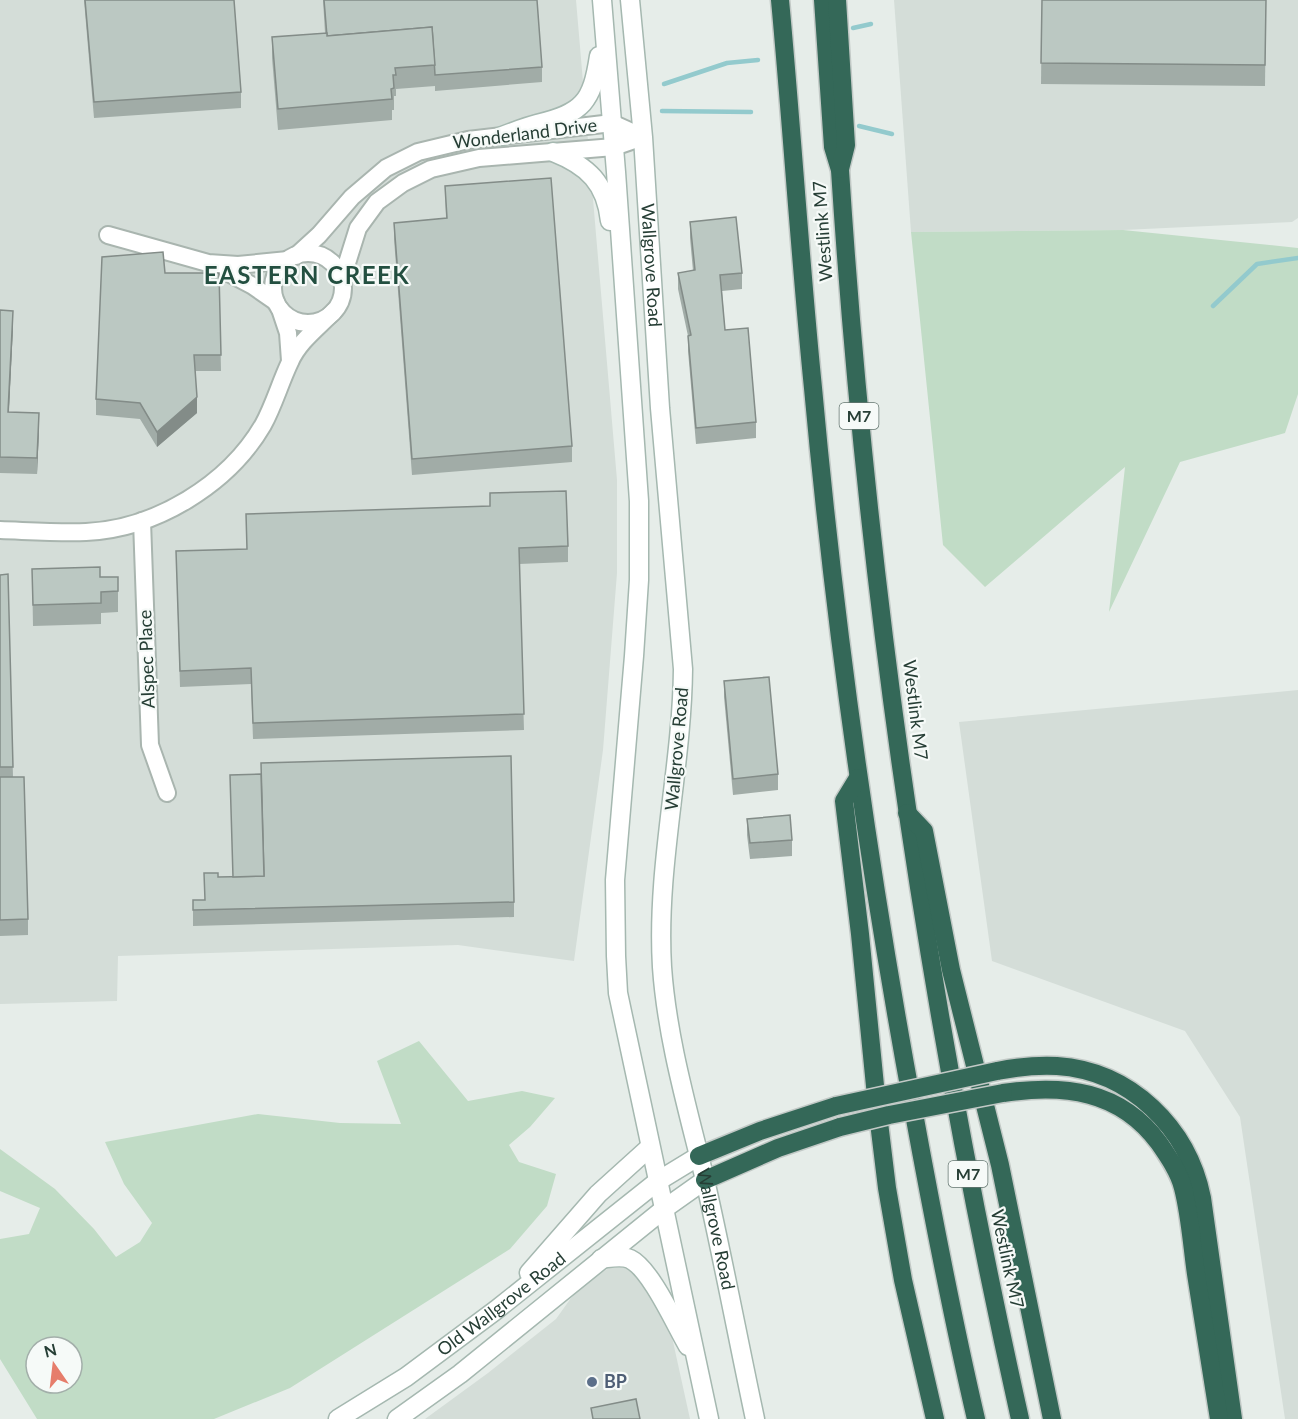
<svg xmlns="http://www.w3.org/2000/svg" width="1298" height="1419" font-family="Lato,sans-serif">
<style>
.built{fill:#d4ddd8}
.green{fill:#c1dcc6;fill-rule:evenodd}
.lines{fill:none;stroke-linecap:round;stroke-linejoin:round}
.stream{stroke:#93cacd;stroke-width:4.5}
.street-casing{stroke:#a9b5af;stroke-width:20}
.secondary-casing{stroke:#a5b8b0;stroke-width:21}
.highway-casing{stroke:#c2c9c6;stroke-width:21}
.street{stroke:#fff;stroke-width:16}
.secondary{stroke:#fff;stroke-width:18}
.highway{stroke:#346858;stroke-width:18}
.highway-bridge-casing{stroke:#c2c9c6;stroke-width:21;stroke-linecap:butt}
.highway-bridge{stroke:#346858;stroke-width:18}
.wall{fill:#a1aca7}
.shaded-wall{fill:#838c88}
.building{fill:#bbc8c2;stroke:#838c88;stroke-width:1.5}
.service-dot{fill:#5c6f8a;stroke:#f6faf8;stroke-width:2}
.labels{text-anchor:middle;stroke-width:4.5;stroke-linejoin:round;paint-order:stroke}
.shield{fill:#f6faf8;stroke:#647670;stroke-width:1.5}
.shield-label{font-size:16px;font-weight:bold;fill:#263e35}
.street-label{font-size:18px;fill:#263e35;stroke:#f6faf8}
.service-label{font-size:18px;font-weight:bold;fill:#4e5e75;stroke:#f6faf8;text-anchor:start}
.district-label{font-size:24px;font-weight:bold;letter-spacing:1.5px;fill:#234f40;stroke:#f6faf8}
</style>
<rect width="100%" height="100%" fill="#e6ede9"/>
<!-- built -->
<g class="built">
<path d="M0 0H576L617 480V573L603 750 574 961 458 945 118 956 117 1001 0 1004Z"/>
<path d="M894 0H1298V218L1292 222 1123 230 911 232Z"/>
<path d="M1298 690V1419H1285L1240 1117 1185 1031 992 961 959 722Z"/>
<path d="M620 1267 634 1270 664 1310 672 1337 690 1419H425L488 1373 556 1319 571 1298 592 1278 609 1268Z"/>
</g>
<!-- green -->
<g class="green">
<path d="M1123 230 1298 248V394L1285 433 1180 462 1109 612 1125 467 985 587 943 545 911 232Z"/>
<path d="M419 1041 468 1101 522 1091 555 1098 530 1127 509 1145 519 1162 556 1174 547 1206 510 1249 290 1388 214 1419H37L0 1359V1239L29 1234 40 1208 0 1191V1149L55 1189 94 1229 116 1257 140 1242 152 1223 124 1184 105 1142 258 1114 340 1123 401 1124 377 1061ZM36 1347H72V1383H36Z"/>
</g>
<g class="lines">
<!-- stream -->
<g class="stream">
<path d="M853 28 871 24"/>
<path d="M664 84 727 63 758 60"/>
<path d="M662 111 751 112"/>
<path d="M859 126 892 134"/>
<path d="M1213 306 1257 264 1298 258"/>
</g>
<defs>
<g id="street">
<path d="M108 235 208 263 238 265 288 260"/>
<circle cx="308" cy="288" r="35"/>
<path d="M296 256 319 235 352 197 386 168 418 152 468 140 612 123 643 137"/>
<path d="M215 266 253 286 276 302"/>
<path d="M342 279 358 228 377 202 403 183 431 169 479 158 614 147 643 137"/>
<path d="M280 309 288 333 290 361"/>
<path d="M142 521 150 745 167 793"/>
<path d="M0 530C29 531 58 533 86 532 155 529 228 485 263 425 274 405 280 383 290 362 299 341 319 327 334 311"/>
</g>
<g id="secondary">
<path d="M602 0 616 172 639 501V580L634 656 615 880 616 956 618 993 709 1419"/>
<path id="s1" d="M630 0 643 137 660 408 683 669C682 768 656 867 662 967 667 1039 688 1110 705 1180 723 1259 738 1339 755 1419"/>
<path d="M502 136C513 132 525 127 537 124 583 113 592 102 599 56"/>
<path d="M553 152C588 166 606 183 610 221"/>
<path d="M601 1259C610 1258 621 1255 630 1259 651 1269 676 1326 688 1346"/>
<path d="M529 1273 598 1194 650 1147"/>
<path id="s2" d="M338 1419 406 1377 496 1310 658 1181 699 1156"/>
<path d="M397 1419 460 1374 664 1209 705 1180"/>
</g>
<g id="highway">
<path d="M780 0C792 129 800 259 813 388 835 629 869 870 913 1108 932 1212 952 1316 976 1419"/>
<path d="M823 0 833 147 840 170C867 591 928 1008 1020 1419"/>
<path d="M837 0 846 145 840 169"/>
<path d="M858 778 844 801 860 934 877 1106 887 1188 903 1280 935 1419"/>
<path d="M907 813 924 831 951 970 1000 1165 1052 1419"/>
<path d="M997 1071C1017 1067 1037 1065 1057 1066 1131 1071 1188 1128 1202 1198L1233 1419"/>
<path d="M1003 1093C1064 1084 1120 1090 1159 1143 1168 1156 1179 1172 1183 1188 1190 1215 1192 1246 1196 1274 1204 1322 1211 1371 1219 1419"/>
<path d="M699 1156 760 1131 836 1106"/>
<path d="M705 1180 778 1148 840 1127"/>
</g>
</defs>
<!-- street casing -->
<use href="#street" class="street-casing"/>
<!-- secondary casing -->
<use href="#secondary" class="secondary-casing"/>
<!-- highway casing -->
<use href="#highway" class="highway-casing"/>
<!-- street -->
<use href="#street" class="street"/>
<!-- secondary -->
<use href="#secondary" class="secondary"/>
<!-- highway -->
<use href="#highway" class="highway"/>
<defs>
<g id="highway-bridge">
<path d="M836 1106 997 1071"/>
<path d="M840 1127 889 1115 1003 1093"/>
</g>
</defs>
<!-- highway-bridge casing -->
<use href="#highway-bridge" class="highway-bridge-casing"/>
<!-- highway-bridge -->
<use href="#highway-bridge" class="highway-bridge"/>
</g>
<!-- wall -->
<g class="wall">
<path d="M84 0H234L241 92V108L94 118Z"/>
<path d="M323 0H537L542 67V82L435 91V86L396 89V96H394V110H392V120L278 130 272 58V37L325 33Z"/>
<path d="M1042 0H1266L1265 86 1041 84Z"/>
<path d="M445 186 572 446V462L412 475 394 239V223L446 218Z"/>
<path d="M690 222 742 273V289L722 291 725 330 756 422V438L696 444 688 351V336L678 289V273L693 271 690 238Z"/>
<path d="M165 273H219L221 371H195L197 413 157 447 140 419 96 415V399Z"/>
<path d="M0 310 13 327 9 412 39 429 37 474 0 473Z"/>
<path d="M246 514 568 546V562L519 564 524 730 253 739 251 684 180 687 176 551 247 549Z"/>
<path d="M32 569 100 577H118V612L101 613V624L33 626Z"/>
<path d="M8 574 13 777 28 919V935L0 936V575Z"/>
<path d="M724 681 778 774V790L733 795 724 697Z"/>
<path d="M747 819 792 840V856L750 859 747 835Z"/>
<path d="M218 877H232L514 902V917L193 926V900H204Z"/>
</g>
<!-- shaded-wall -->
<g class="shaded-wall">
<path d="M13 311V327L8 428V412Z"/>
<path d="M197 397V413L157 447V432Z"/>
<path d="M39 413V429L37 474V458Z"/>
</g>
<!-- building -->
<g class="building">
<path d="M85 0H234L241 92 94 102Z"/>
<path d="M324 0H537L542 67 435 75 432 27 327 36Z"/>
<path d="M1042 0H1266L1265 65 1041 63Z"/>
<path d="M432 27 435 65 395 68 396 75H393L394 88 391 89 392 99 278 109 272 37 327 33V36Z"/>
<path d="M551 178 572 446 412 459 394 223 447 218 445 186Z"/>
<path d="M736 217 742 273 720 275 725 330 748 328 756 422 696 428 688 336 691 335 678 273 695 270 690 222Z"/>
<path d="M163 252 165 273H219L221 355H194L197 397 157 432 140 403 96 399 102 257Z"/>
<path d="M0 310 13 311 8 412 39 413 37 458 0 457Z"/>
<path d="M566 491 568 546 519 548 524 714 253 723 251 668 180 671 176 551 247 549 246 514 490 506V493Z"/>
<path d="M100 567V577H118V591L101 592V603L33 605 32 569Z"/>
<path d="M8 574 13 767H0V575Z"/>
<path d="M769 677 778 774 733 779 724 681Z"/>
<path d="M511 756 514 902 193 910V900H205L204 873H218V877L264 876 261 763Z"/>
<path d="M261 774 264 876 233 877 230 775Z"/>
<path d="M0 777H24L28 919 0 920Z"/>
<path d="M790 815 792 840 750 843 747 819Z"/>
<path d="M636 1399 640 1419H593L591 1408Z"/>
</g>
<!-- markers -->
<circle class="service-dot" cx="592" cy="1382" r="6"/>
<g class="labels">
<!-- shield labels -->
<g class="shield">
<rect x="839.5" y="403" width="39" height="26" rx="4.5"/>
<rect x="948.5" y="1161" width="39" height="26" rx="4.5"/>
</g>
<g class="shield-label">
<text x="859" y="422">M7</text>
<text x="968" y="1180">M7</text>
</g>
<!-- street labels -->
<g class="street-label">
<text transform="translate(525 134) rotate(-7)" y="6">Wonderland Drive</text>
<text transform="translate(823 231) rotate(-94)" y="6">Westlink M7</text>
<text dy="6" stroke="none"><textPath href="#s1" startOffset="266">Wallgrove Road</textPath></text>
<text transform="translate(147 659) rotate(-92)" y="6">Alspec Place</text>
<text transform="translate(915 710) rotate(83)" y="6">Westlink M7</text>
<text transform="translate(677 749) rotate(-85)" y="6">Wallgrove Road</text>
<text dy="6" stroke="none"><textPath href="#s1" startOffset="1238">Wallgrove Road</textPath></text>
<text transform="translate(1007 1259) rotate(78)" y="6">Westlink M7</text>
<text dy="6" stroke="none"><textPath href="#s2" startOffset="200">Old Wallgrove Road</textPath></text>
</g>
<!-- service labels -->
<g class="service-label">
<text x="604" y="1388">BP</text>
</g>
<!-- district labels -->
<g class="district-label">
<text x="307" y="284">EASTERN CREEK</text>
</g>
</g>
<!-- north arrow -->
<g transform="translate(54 1365) rotate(346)"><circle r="28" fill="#f6faf8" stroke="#a3afaa" stroke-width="1.5"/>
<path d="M0-4.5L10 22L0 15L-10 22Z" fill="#e67d6b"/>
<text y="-9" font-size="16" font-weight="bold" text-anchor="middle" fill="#263e35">N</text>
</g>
</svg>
